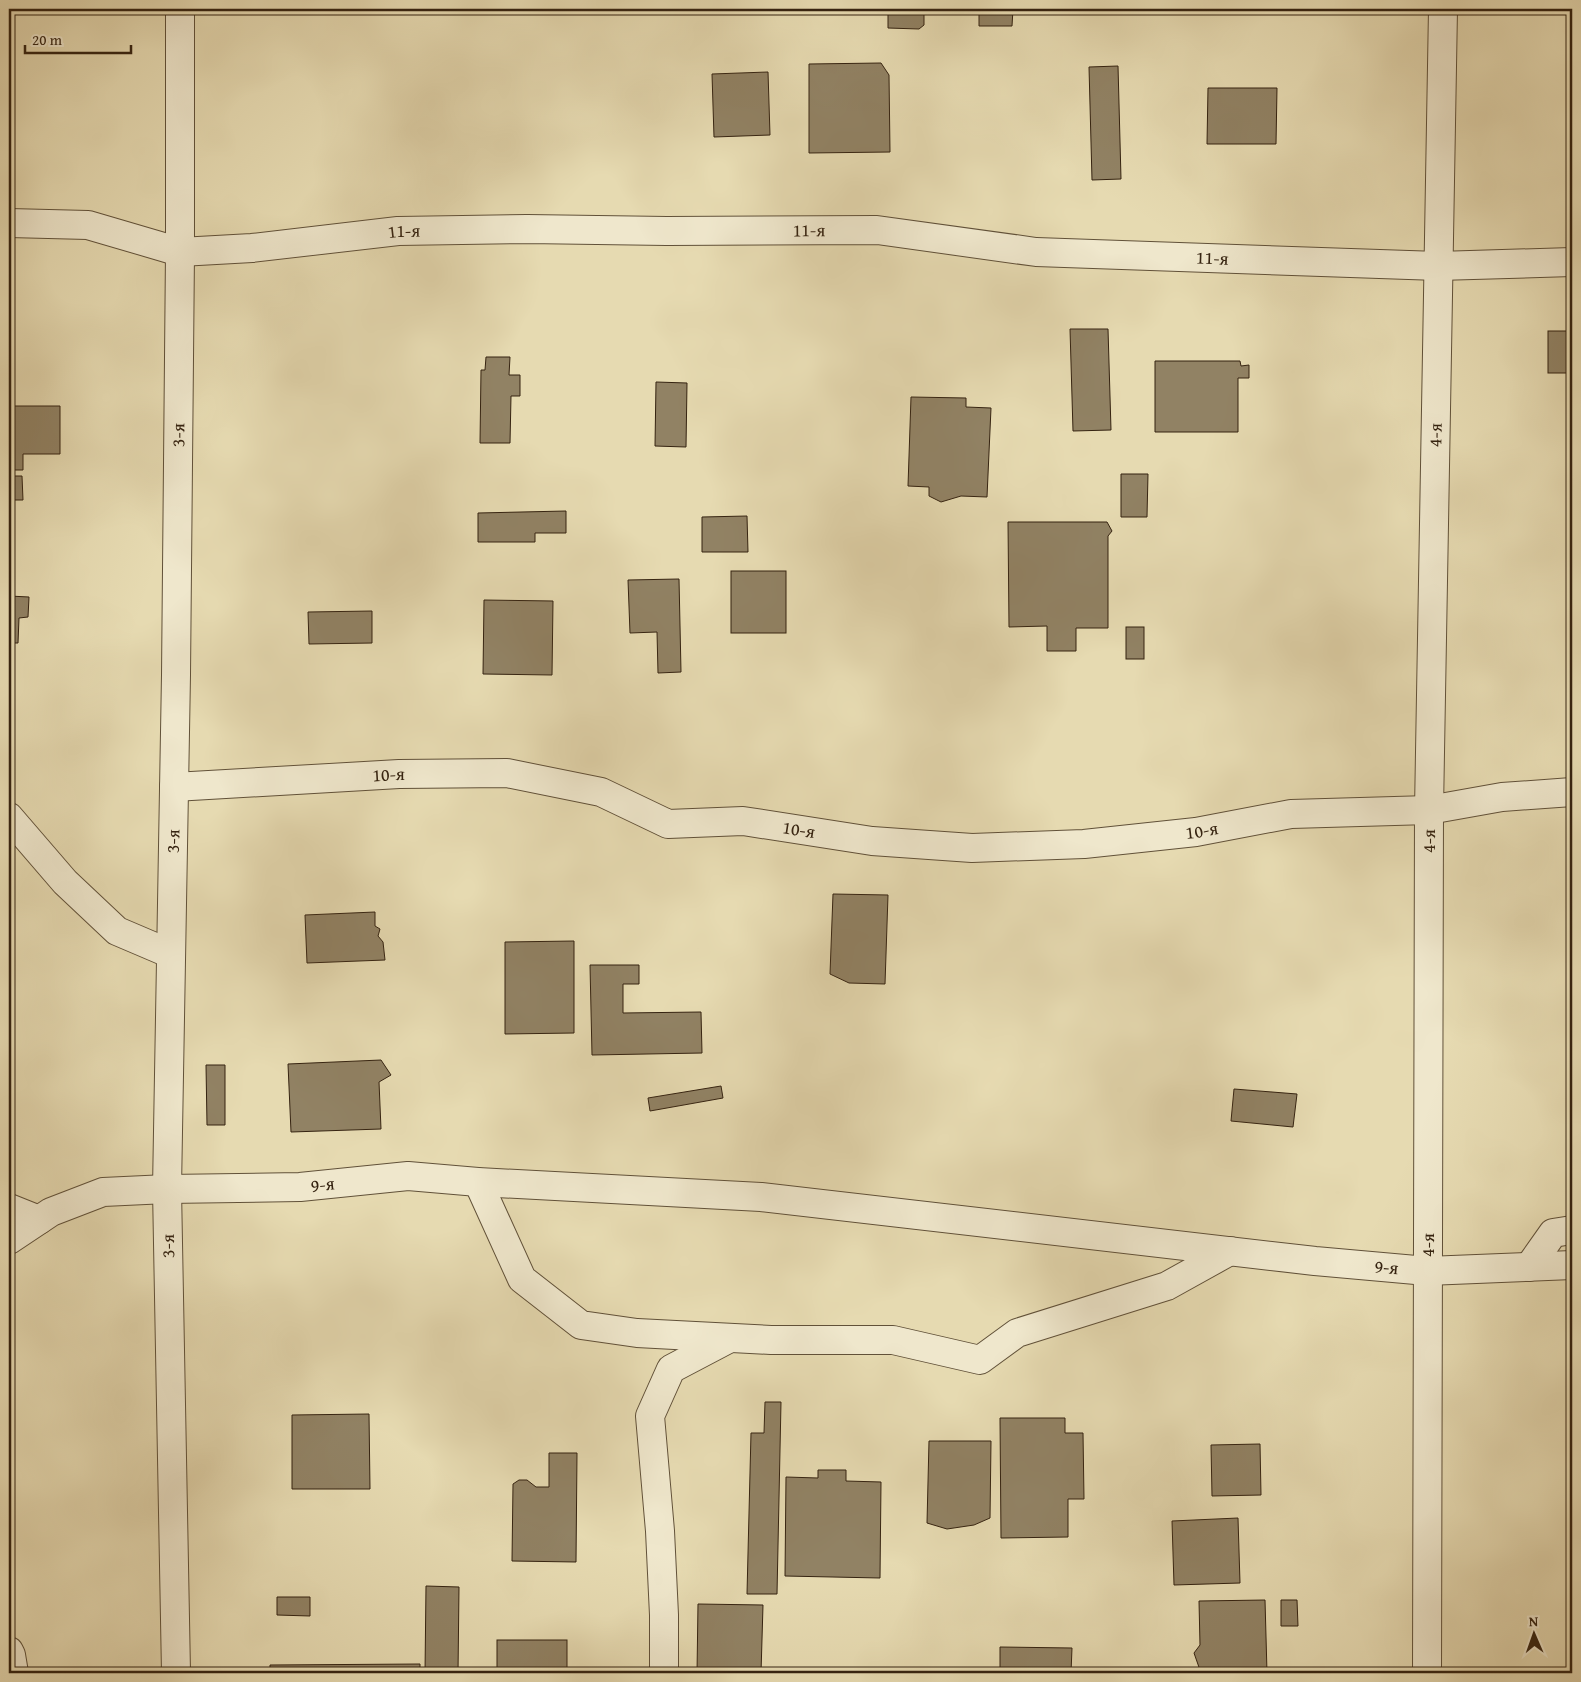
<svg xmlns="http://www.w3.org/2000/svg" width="1581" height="1682" font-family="'Gentium Book Plus',serif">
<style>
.building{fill:#918264;stroke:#352311}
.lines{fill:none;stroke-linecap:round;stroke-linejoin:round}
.minor-casing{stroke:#615139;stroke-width:30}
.minor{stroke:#efe7cc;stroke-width:28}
.labels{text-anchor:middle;stroke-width:4;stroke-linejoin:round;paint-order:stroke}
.street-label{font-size:18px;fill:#352311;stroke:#efe7cc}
</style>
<rect width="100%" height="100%" fill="#e6dab1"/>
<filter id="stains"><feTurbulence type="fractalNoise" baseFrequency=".004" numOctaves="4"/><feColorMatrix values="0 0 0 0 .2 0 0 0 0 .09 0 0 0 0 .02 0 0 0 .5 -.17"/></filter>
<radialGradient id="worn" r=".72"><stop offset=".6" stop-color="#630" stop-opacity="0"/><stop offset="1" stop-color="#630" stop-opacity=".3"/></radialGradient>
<!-- building -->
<g class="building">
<path d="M888 9H924V25L919 29 888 28Z"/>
<path d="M979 9H1013L1012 26H979Z"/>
<path d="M9 13H14L13 63H9Z"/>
<path d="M881 63 889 75 890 152 809 153V64Z"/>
<path d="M1118 66 1121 179 1092 180 1089 67Z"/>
<path d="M768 72 770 135 714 137 712 74Z"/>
<path d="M1208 88H1277L1276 144H1207Z"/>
<path d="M1070 329H1108L1111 430 1073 431Z"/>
<rect x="1548" y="331" width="24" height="42"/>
<path d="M486 357H510L509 375H520V396H511L510 443H480L481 370H485Z"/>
<path d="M1155 361H1240L1241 366 1249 365V378H1238V432H1155Z"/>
<path d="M656 382 687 383 686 447 655 446Z"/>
<path d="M911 397 966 398V407L991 408 987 497 961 496 941 502 929 496V487L908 486Z"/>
<path d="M9 406H60V454H23V470H9Z"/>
<path d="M1121 474H1148L1147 517H1121Z"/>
<path d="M9 476H22L23 500H9Z"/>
<path d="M566 511V533H535V542H478V513Z"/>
<path d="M747 516 748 552H702V517Z"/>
<path d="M1008 522H1107L1112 531 1108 536V628H1076V651H1047V626L1009 627Z"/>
<rect x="731" y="571" width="55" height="62"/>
<path d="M679 579 681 672 658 673 657 632 630 633 628 580Z"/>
<path d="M9 596 29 597 28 617 19 618 18 643H12L11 681H9Z"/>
<path d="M484 600 553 601 552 675 483 674Z"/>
<path d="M372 611V643L309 644 308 612Z"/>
<rect x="1126" y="627" width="18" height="32"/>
<path d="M833 894 888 895 885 984 849 983 830 974Z"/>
<path d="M375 912V926L380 929 378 936 383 942 385 960 307 963 305 915Z"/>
<path d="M574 941V1033L505 1034V942Z"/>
<path d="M590 965H639V984H623V1013L701 1012 702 1053 592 1055Z"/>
<path d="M1572 1039V1066H1568L1567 1040Z"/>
<path d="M381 1060 391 1075 379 1082 381 1129 291 1132 288 1064Z"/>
<path d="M206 1065H225V1125H207Z"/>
<path d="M721 1086 723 1098 650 1111 648 1098Z"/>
<path d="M1234 1089 1297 1094 1293 1127 1231 1121Z"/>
<path d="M765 1402H781L777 1594H747L751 1433H764Z"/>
<path d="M369 1414 370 1489H292V1415Z"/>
<path d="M1000 1418H1065V1433H1083L1084 1499H1068V1537L1001 1538Z"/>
<path d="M929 1441H991L990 1518 974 1525 947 1529 927 1523Z"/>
<path d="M1260 1444 1261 1495 1212 1496 1211 1445Z"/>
<path d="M549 1453H577L576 1562 512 1561 513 1484 519 1480H527L536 1487H549Z"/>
<path d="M818 1470H846V1481L881 1482 880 1578 785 1576 786 1477 818 1478Z"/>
<path d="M1238 1518 1240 1583 1174 1585 1172 1521Z"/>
<path d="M426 1586 459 1587 458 1673H425Z"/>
<path d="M277 1597H310V1616L277 1615Z"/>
<path d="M1265 1600 1267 1673H1201L1194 1653 1200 1645 1199 1601Z"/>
<path d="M1281 1600H1297L1298 1626H1281Z"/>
<path d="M698 1604 763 1605 761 1673H697Z"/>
<rect x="497" y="1640" width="70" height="33"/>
<path d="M1000 1647 1072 1648 1071 1673H1000Z"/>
<path d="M420 1664V1673H270V1665Z"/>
<path d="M897 1670 969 1671V1673H897Z"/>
</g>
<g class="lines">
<defs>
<g id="minor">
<path id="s1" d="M9 223 88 225 180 252 252 248 398 231 527 229 667 231 877 230 1036 252 1438 266 1572 262"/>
<path id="s2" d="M174 787 399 774 507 773 601 792 668 824 743 821 872 841 972 848 1084 844 1196 832 1291 814 1429 810 1502 797 1572 792"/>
<path d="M9 817 65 882 117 931 171 954"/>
<path d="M478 1182 522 1279 581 1325 637 1333 771 1340H893L980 1360 1017 1333 1167 1286 1230 1251"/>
<path d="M9 1208 39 1220"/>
<path id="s3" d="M9 1240 51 1212 103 1192 167 1189 300 1187 408 1176 478 1182 761 1197 1315 1261 1427 1271 1572 1265"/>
<path d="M1529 1267 1553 1233 1572 1230"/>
<path d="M9 1651 11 1655 14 1673"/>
<path id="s4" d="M176 1673 167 1189 176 675 180 252V9"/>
<path d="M664 1673V1615L660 1531 650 1416 671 1369 730 1338"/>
<path id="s5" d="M1427 1673 1429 810 1443 9"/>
</g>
</defs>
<!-- minor casing -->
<use href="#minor" class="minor-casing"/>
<!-- minor -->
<use href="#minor" class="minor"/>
</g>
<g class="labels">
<!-- street labels -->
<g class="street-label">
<text dy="6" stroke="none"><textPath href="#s1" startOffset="805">11-я</textPath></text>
<text dy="6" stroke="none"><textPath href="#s1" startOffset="400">11-я</textPath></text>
<text dy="6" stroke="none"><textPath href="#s1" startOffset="1210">11-я</textPath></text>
<text dy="6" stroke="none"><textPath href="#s4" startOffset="1238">3-я</textPath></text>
<text dy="6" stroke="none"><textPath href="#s5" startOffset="1238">4-я</textPath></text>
<text dy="6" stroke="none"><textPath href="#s2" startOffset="215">10-я</textPath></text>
<text dy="6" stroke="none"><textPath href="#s2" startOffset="635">10-я</textPath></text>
<text dy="6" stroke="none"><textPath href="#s2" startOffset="1040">10-я</textPath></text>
<text dy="6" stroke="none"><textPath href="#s4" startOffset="832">3-я</textPath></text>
<text dy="6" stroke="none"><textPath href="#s5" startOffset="832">4-я</textPath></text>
<text dy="6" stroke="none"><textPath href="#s3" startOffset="326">9-я</textPath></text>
<text transform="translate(168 1246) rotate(-91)" y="6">3-я</text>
<text dy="6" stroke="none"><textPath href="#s5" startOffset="428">4-я</textPath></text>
<text dy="6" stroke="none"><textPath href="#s3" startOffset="1395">9-я</textPath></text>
</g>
</g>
<!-- margin -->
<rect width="1581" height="1682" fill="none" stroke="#e6dab1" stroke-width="30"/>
<rect x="10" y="10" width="1561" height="1662" fill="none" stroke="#352311" stroke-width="2.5"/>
<rect x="15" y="15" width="1551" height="1652" fill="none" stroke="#352311"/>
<!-- north arrow -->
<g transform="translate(1534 1634) rotate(358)" stroke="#efe7cc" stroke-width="4" paint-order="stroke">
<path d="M0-4L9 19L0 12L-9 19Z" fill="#352311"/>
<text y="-8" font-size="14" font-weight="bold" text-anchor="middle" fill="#352311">N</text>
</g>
<!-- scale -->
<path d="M25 45v8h106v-8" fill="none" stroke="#352311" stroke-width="2.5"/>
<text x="32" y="45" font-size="15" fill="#352311" stroke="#efe7cc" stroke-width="4" paint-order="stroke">20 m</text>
<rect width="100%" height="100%" filter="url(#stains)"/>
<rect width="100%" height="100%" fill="url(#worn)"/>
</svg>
